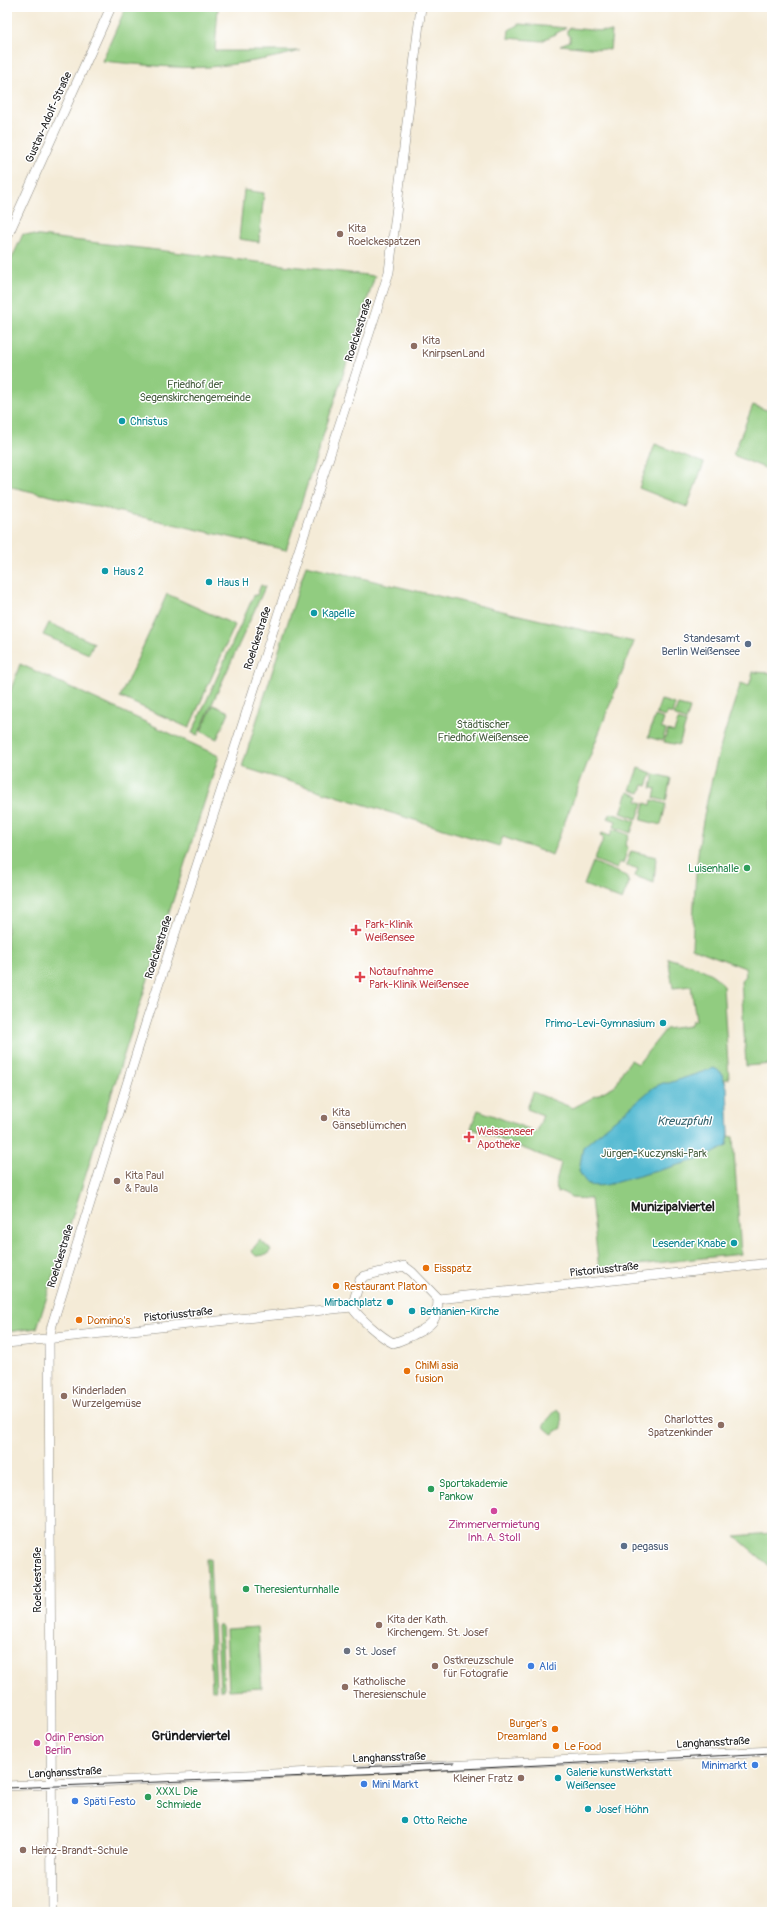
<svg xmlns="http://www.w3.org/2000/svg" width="779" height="1919" font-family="Pangolin,sans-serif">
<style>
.green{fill:#91cc80;stroke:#56744e}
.water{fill:#53b9d1;stroke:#386a76}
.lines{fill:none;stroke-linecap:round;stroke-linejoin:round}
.tertiary-casing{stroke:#88847a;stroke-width:10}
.tertiary{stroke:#fff;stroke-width:9}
.tram{stroke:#1c1c1c;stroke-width:1}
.education-dot{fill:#8d6e63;stroke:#fff;stroke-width:1.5}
.culture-dot{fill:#0f9aa8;stroke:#fff;stroke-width:1.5}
.service-dot{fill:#5c6f8a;stroke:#fff;stroke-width:1.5}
.leisure-dot{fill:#2e9e5b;stroke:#fff;stroke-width:1.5}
.health-dot{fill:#e0444e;stroke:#fff;stroke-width:1.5}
.food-dot{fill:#e8710a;stroke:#fff;stroke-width:1.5}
.hotel-dot{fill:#d1479c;stroke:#fff;stroke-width:1.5}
.worship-dot{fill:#6b7280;stroke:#fff;stroke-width:1.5}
.shop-dot{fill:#3f7fe0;stroke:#fff;stroke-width:1.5}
.labels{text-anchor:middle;stroke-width:3;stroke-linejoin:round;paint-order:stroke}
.street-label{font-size:11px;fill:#1c1c1c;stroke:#fff}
.education-label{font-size:11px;fill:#785e54;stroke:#fff;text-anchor:start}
.park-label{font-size:11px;fill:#4b6244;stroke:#fff}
.culture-label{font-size:11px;fill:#0d838f;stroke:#fff;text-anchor:start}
.service-label{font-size:11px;fill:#4e5e75;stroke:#fff;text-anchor:end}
.leisure-label{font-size:11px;fill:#27864d;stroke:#fff;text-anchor:start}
.health-label{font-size:11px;fill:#be3a42;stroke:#fff;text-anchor:start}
.food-label{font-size:11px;fill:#c56008;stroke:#fff;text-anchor:start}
.hotel-label{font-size:11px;fill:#b23c85;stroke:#fff}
.worship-label{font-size:11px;fill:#5b616d;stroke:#fff;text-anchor:start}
.shop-label{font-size:11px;fill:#366cbe;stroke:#fff;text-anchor:start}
.water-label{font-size:12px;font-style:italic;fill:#35636d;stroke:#fff}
.quarter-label{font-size:13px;font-weight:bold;fill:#1c1c1c;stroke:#fff}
</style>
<rect width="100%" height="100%" fill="#fff"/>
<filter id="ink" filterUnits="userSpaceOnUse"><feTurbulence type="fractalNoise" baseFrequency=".025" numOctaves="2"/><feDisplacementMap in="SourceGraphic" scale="8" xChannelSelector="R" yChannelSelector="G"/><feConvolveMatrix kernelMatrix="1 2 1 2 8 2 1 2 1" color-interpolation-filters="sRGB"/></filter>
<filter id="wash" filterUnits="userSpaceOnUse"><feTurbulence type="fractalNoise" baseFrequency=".012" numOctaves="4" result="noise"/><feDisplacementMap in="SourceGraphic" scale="16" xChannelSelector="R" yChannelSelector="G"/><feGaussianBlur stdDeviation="0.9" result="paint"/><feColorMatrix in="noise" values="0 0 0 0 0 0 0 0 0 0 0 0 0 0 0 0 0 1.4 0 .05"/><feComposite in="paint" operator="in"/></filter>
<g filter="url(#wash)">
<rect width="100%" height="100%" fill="#f4ebd7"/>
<!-- green -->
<g class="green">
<path d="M126 7H218L215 51H300C270 59 240 64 209 67 174 69 137 64 102 61Z"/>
<path d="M519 24 566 28 542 41 508 38 509 30Z"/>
<path d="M570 28 612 32 610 50 560 45 570 41V36L567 34V30Z"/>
<path d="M244 190 264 193 259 242 239 239Z"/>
<path d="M23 234 375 276 286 550 7 486V269Z"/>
<path d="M753 405 772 412V471L733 455Z"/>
<path d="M655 444 704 463 687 507 639 488Z"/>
<path d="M306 565 634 642 552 855 503 837 499 846 242 767Z"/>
<path d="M261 585 265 587 198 735 192 733 254 595H257Z"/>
<path d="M167 594 235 625 189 728 120 697Z"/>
<path d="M49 623 94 643 89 654 43 635Z"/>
<path d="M20 664 219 756 37 1328 7 1332V701Z"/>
<path d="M753 672 772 673V1064L746 1066 741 980 746 976 745 968 692 948C694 905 695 862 703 821 712 773 725 728 741 683L749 686Z"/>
<path d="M661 700 675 704 672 714 667 712 665 717 656 714Z"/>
<path d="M213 705 229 712 217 739 201 731Z"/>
<path d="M678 705 690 708 686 721 674 715Z"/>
<path d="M655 716 664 719 661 728 666 730 662 741 648 737Z"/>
<path d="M678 720 686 723 679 745 664 742 668 730 674 732Z"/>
<path d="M638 768 652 773 647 786 643 785 640 793 630 790Z"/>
<path d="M654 774 671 778 666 801 654 798 656 789 651 788Z"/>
<path d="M628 792 639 796 637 801 643 803 637 819 621 813Z"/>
<path d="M652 800 666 804 661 825 641 820 645 803 651 805Z"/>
<path d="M611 813 635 821 631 833 614 827 616 821 608 818Z"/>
<path d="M613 829 629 835 625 846 628 847 623 864 620 862 617 869 594 860 604 838 600 836 602 833 610 836Z"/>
<path d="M631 851 656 857 654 883 635 876 638 869 626 865Z"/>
<path d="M593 862 626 876 629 883 622 900 584 885Z"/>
<path d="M668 958C685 964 714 969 723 986L729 1079H725V1081L729 1136 733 1137 741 1254 599 1269 591 1199 571 1198 570 1196 562 1192 557 1193 556 1182 561 1163 471 1128 478 1110 537 1132 543 1115 527 1109 533 1092 573 1108 616 1085 622 1072 631 1060 638 1064 666 1029 690 1026 692 1021 696 1020 691 986 673 988Z"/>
<path d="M260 1240 271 1250 267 1255 256 1256 251 1251Z"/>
<path d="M557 1409 561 1412 562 1428 552 1434 545 1428 544 1424Z"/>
<path d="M772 1533V1568L735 1536Z"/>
<path d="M206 1559H210L216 1690H212Z"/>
<path d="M217 1626H221L224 1690H220Z"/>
<path d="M258 1627 262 1688 229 1690 226 1629Z"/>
</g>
<!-- water -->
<path class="water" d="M714 1068 721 1072 727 1087 729 1134 727 1146 704 1158 606 1185C589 1187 587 1186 579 1171L583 1147 654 1087 663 1083H669Z"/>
</g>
<g filter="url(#ink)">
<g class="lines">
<defs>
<g id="tertiary">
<path d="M7 237 111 7"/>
<path d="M404 1266 412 1272 438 1299C438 1321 431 1326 413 1335 406 1338 400 1341 393 1343 381 1337 359 1318 352 1307L360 1280 365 1276Z"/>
<path d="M438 1299 772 1263"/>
<path d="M7 1343 352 1307"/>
<path d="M7 1786 772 1751"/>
<path d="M52 1912 49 1339 52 1325 146 1023 389 272 421 7"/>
</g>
</defs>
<!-- tertiary casing -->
<use href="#tertiary" class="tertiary-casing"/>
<!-- tertiary -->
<use href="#tertiary" class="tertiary"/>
<!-- tram -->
<g class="tram">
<path d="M358 1767 454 1763"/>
<path d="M7 1788 386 1773 772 1753"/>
</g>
</g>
</g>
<!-- markers -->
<g class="education-dot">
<circle cx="340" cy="234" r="4"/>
<circle cx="414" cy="346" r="4"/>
<circle cx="324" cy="1118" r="4"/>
<circle cx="117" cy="1181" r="4"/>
<circle cx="64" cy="1396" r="4"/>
<circle cx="721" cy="1425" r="4"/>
<circle cx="379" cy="1625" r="4"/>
<circle cx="435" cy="1666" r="4"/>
<circle cx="345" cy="1687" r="4"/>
<circle cx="521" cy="1778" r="4"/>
<circle cx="23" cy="1850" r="4"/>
</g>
<g class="culture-dot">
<circle cx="122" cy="421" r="4"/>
<circle cx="105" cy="571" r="4"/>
<circle cx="209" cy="582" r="4"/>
<circle cx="314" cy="613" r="4"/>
<circle cx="663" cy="1023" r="4"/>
<circle cx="734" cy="1243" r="4"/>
<circle cx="390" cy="1302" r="4"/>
<circle cx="412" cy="1311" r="4"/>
<circle cx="558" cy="1778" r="4"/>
<circle cx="588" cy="1809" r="4"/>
<circle cx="405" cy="1820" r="4"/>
</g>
<g class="service-dot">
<circle cx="748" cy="644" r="4"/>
<circle cx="624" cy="1546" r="4"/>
</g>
<g class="leisure-dot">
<circle cx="747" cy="868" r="4"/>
<circle cx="431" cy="1489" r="4"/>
<circle cx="246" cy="1589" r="4"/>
<circle cx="148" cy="1797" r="4"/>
</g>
<g class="health-dot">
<path d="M354 924h4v4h4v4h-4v4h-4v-4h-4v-4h4z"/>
<path d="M358 971h4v4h4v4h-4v4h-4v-4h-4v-4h4z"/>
<path d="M467 1131h4v4h4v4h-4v4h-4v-4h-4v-4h4z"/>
</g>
<g class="food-dot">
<circle cx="426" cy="1268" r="4"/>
<circle cx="336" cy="1286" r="4"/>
<circle cx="79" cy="1320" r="4"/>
<circle cx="407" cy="1371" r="4"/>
<circle cx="555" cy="1729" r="4"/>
<circle cx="556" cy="1746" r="4"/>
</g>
<g class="hotel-dot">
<circle cx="494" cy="1511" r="4"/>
<circle cx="37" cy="1743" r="4"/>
</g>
<circle class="worship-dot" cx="347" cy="1651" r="4"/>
<g class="shop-dot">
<circle cx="531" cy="1666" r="4"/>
<circle cx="755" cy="1765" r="4"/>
<circle cx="364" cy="1784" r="4"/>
<circle cx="75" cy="1801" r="4"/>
</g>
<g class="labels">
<!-- street labels -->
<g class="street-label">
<text transform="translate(48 117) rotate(-66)" y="4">Gustav-Adolf-Straße</text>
<text transform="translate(358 330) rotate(-72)" y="4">Roelckestraße</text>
<text transform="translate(257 638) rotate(-72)" y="4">Roelckestraße</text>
<text transform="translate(158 947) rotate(-72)" y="4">Roelckestraße</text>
<text transform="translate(60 1256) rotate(-73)" y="4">Roelckestraße</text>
<text transform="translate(604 1269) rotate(-6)" y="4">Pistoriusstraße</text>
<text transform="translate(178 1314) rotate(-6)" y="4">Pistoriusstraße</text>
<text transform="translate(37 1580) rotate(-90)" y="4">Roelckestraße</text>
<text transform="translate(713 1742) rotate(-3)" y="4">Langhansstraße</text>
<text transform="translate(389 1757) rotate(-2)" y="4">Langhansstraße</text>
<text transform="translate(65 1772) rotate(-3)" y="4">Langhansstraße</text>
</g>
<!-- education labels -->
<g class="education-label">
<text x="348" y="232">Kita<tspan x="348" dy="13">Roelckespatzen</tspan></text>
<text x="422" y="344">Kita<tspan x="422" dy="13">KnirpsenLand</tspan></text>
<text x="332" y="1116">Kita<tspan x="332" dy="13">Gänseblümchen</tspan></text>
<text x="125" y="1179">Kita Paul<tspan x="125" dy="13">&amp; Paula</tspan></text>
<text x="72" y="1394">Kinderladen<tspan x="72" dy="13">Wurzelgemüse</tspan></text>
<text x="713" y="1423" text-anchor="end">Charlottes<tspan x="713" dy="13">Spatzenkinder</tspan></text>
<text x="387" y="1623">Kita der Kath.<tspan x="387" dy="13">Kirchengem. St. Josef</tspan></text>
<text x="443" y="1664">Ostkreuzschule<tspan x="443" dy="13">für Fotografie</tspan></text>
<text x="353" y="1685">Katholische<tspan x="353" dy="13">Theresienschule</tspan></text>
<text x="513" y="1782" text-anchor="end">Kleiner Fratz</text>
<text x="31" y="1854">Heinz-Brandt-Schule</text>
</g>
<!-- park labels -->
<g class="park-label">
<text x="195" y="388">Friedhof der<tspan x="195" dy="13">Segenskirchengemeinde</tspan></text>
<text x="483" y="728">Städtischer<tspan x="483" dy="13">Friedhof Weißensee</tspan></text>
<text x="654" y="1157">Jürgen-Kuczynski-Park</text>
</g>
<!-- culture labels -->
<g class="culture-label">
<text x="130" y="425">Christus</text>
<text x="113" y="575">Haus 2</text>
<text x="217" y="586">Haus H</text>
<text x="322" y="617">Kapelle</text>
<text x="655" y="1027" text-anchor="end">Primo-Levi-Gymnasium</text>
<text x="726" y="1247" text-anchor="end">Lesender Knabe</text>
<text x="382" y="1306" text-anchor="end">Mirbachplatz</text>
<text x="420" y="1315">Bethanien-Kirche</text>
<text x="566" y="1776">Galerie kunstWerkstatt<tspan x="566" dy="13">Weißensee</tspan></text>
<text x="596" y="1813">Josef Höhn</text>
<text x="413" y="1824">Otto Reiche</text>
</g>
<!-- service labels -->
<g class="service-label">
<text x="740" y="642">Standesamt<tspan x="740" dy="13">Berlin Weißensee</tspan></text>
<text x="632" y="1550" text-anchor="start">pegasus</text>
</g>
<!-- leisure labels -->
<g class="leisure-label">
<text x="739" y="872" text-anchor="end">Luisenhalle</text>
<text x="439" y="1487">Sportakademie<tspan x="439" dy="13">Pankow</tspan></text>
<text x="254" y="1593">Theresienturnhalle</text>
<text x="156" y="1795">XXXL Die<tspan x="156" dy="13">Schmiede</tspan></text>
</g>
<!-- health labels -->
<g class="health-label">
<text x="365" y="928">Park-Klinik<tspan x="365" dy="13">Weißensee</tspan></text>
<text x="369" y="975">Notaufnahme<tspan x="369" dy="13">Park-Klinik Weißensee</tspan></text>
<text x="477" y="1135">Weissenseer<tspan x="477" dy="13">Apotheke</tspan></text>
</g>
<!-- food labels -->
<g class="food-label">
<text x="434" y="1272">Eisspatz</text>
<text x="344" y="1290">Restaurant Platon</text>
<text x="87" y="1324">Domino's</text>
<text x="415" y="1369">ChiMi asia<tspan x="415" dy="13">fusion</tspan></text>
<text x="547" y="1727" text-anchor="end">Burger's<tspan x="547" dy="13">Dreamland</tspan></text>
<text x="564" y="1750">Le Food</text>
</g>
<!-- hotel labels -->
<g class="hotel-label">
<text x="494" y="1528">Zimmervermietung<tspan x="494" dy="13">Inh. A. Stoll</tspan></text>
<text x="45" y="1741" text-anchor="start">Odin Pension<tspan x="45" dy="13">Berlin</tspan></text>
</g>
<!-- worship labels -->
<g class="worship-label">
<text x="355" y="1655">St. Josef</text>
</g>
<!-- shop labels -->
<g class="shop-label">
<text x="539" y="1670">Aldi</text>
<text x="747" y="1769" text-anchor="end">Minimarkt</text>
<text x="372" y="1788">Mini Markt</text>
<text x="83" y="1805">Späti Festo</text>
</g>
<!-- water labels -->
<g class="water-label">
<text x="684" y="1125">Kreuzpfuhl</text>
</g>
<!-- quarter labels -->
<g class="quarter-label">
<text x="673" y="1211">Munizipalviertel</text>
<text x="191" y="1740">Gründerviertel</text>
</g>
</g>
<!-- margin -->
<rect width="779" height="1919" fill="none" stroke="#fff" stroke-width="24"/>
</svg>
